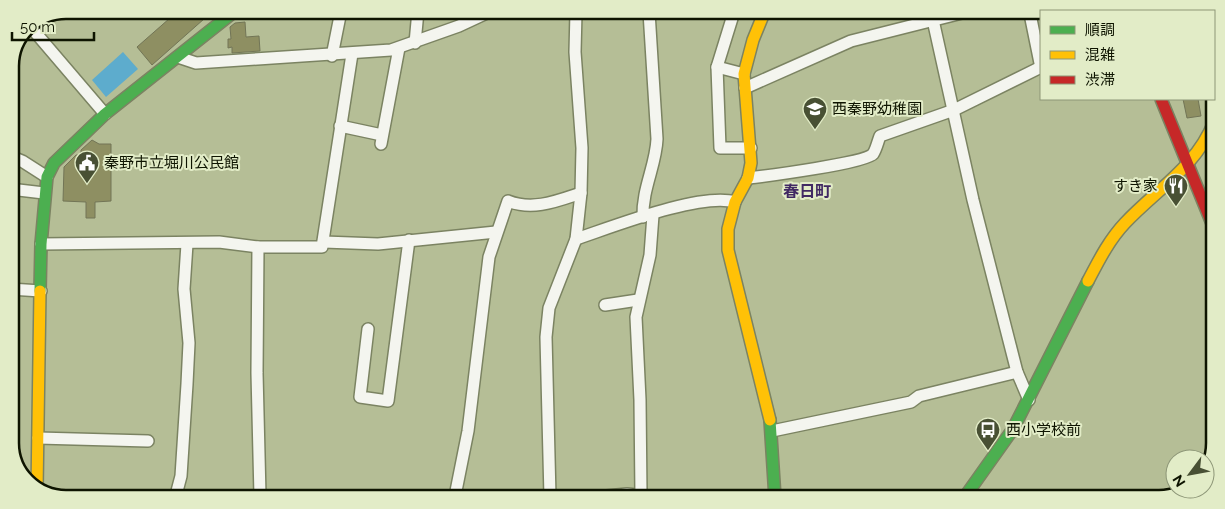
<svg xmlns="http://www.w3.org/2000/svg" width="1225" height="509" font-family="Raleway,'Noto Sans JP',sans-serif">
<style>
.water{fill:#5daccd}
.building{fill:#8e8f62;stroke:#727556}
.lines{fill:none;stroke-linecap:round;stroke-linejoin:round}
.street-casing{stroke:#7b8362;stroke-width:14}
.fast-casing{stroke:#7b8362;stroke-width:14}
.slow-casing{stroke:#7b8362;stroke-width:14}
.jam-casing{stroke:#7b8362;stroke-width:14}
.street{stroke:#f4f5ef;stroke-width:11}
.fast{stroke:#4caf50;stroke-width:11}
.slow{stroke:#ffc107;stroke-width:11}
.jam{stroke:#c62828;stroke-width:11}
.labels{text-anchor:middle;stroke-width:4;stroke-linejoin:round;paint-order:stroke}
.poi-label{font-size:15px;fill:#0e1400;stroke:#e2ecc7;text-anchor:start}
.neighbourhood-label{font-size:16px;font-weight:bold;fill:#412963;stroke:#e2ecc7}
.rim{fill:none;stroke:#0e1400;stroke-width:2.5}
</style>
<rect width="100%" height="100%" fill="#b5be96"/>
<!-- water -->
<path class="water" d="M123 52 138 69 106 97 92 80Z"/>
<!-- building -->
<g class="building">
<path d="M164 10 213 11 152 65 137 47 170 18Z"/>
<path d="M245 22 246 37 259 36 260 51 232 53V47L228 48V39H231L230 27 235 23Z"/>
<path d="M1183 99H1198L1201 116 1187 118Z"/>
<path d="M92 140 99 144H111V201L95 202V218H86V202L63 201 64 167 76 155H81V150Z"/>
</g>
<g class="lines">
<defs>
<g id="street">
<path d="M734 12 717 67 720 148H751"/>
<path d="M1030 14 1041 68"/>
<path d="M933 20 973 200 1017 372 1029 400"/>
<path d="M29 25 105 114"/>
<path d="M415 43 418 11"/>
<path d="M332 56 341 11"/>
<path d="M178 57 196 63 391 50 459 26 489 12"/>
<path d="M717 67 744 74"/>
<path d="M745 88 851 41 962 13"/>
<path d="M340 126 382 135"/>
<path d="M381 144 399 48"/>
<path d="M10 156 22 161 47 177"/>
<path d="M748 178C766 176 866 163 873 154 876 150 878 141 880 136L954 110 1041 67"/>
<path d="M10 189 44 193"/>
<path d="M643 217C642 189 656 165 657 139L649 12"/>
<path d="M576 239C612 227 701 192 735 202"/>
<path d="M324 242 378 244 496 232"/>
<path d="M41 244 219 242 258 247H322L352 54"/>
<path d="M258 247 257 373 260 496"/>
<path d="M10 289 41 291"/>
<path d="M605 305 638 300"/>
<path d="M368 329 360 397 388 401 409 240"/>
<path d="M772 431 911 402 919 396 1017 372"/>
<path d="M38 438 148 441"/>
<path d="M176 495 181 476 187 384 189 343 184 289 187 244"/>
<path d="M641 495 640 400 636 317 650 255 653 215"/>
<path d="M455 496 468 431 489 257 508 201C533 211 557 201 581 193"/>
<path d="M550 497 546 337 549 308 576 239 581 193 582 148 575 52 576 12"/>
<path d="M596 497 627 494 658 497"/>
<path d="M1150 499 1178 493"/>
</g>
<g id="fast">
<path d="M40 291 41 244 47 177 54 163 105 114 235 11"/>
<path d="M770 420 775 498"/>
<path d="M964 498 1013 429 1088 281"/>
</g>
<g id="slow">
<path d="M764 13 753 40 744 74 751 163 748 178 735 202 728 229V250L770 420"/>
<path d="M1088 281C1099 260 1109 240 1125 223 1157 189 1196 167 1214 122"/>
<path d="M37 489 40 291"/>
</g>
<path id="jam" d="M1161 99 1213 226"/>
</defs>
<!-- street casing -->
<use href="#street" class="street-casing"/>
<!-- fast casing -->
<use href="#fast" class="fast-casing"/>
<!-- slow casing -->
<use href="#slow" class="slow-casing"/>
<!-- jam casing -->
<use href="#jam" class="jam-casing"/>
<!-- street -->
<use href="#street" class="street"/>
<!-- fast -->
<use href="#fast" class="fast"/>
<!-- slow -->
<use href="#slow" class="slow"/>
<!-- jam -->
<use href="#jam" class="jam"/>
</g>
<!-- icons -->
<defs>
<symbol id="school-pin" viewBox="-11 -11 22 30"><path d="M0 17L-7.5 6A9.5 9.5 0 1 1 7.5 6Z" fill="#485034" stroke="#e2ecc7"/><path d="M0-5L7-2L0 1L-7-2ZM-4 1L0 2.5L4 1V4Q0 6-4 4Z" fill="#fff"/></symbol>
<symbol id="civic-pin" viewBox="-11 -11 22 30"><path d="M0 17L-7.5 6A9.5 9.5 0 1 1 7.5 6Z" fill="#485034" stroke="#e2ecc7"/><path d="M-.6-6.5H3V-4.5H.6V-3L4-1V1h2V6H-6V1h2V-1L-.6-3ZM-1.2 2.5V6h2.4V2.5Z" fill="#fff"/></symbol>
<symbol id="restaurant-pin" viewBox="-11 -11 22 30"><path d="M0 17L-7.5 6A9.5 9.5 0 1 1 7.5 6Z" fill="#485034" stroke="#e2ecc7"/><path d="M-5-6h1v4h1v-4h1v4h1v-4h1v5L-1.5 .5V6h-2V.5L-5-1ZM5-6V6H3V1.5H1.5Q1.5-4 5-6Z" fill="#fff"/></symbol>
<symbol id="bus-pin" viewBox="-11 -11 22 30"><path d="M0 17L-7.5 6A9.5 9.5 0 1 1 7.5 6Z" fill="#485034" stroke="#e2ecc7"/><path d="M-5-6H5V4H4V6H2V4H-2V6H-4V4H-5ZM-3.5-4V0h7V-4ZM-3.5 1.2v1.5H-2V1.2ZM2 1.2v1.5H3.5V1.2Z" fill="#fff"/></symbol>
</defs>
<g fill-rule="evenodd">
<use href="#school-pin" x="801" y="95" width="28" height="38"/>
<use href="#civic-pin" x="73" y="149" width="28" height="38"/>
<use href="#restaurant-pin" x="1162" y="172" width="28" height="38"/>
<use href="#bus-pin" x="974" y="416" width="28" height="38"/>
</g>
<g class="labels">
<!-- poi labels -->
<g class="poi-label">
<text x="832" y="114">西秦野幼稚園</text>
<text x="104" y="168">秦野市立堀川公民館</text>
<text x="1158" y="191" text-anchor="end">すき家</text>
<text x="1006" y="435">西小学校前</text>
</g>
<!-- neighbourhood labels -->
<g class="neighbourhood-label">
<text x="807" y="197">春日町</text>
</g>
</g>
<!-- crop -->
<path d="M0 0H1225V509H0ZM66 19H1159A47 47 0 0 1 1206 66V443A47 47 0 0 1 1159 490H66A47 47 0 0 1 19 443V66A47 47 0 0 1 66 19Z" fill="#e2ecc7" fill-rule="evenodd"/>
<path class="rim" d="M66 19H1159A47 47 0 0 1 1206 66V443A47 47 0 0 1 1159 490H66A47 47 0 0 1 19 443V66A47 47 0 0 1 66 19Z"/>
<!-- legend -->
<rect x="1040" y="10" width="175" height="90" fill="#e2ecc7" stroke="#8d9677"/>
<rect x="1050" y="26" width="25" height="8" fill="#4caf50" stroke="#8d9677"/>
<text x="1085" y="35" font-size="15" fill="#0e1400">順調</text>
<rect x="1050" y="51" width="25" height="8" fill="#ffc107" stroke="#8d9677"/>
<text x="1085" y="60" font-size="15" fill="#0e1400">混雑</text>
<rect x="1050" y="76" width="25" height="8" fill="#c62828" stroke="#8d9677"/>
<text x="1085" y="85" font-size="15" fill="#0e1400">渋滞</text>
<!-- north arrow -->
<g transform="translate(1190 474) rotate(238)"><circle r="24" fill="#e2ecc7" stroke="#8d9677"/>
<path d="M0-4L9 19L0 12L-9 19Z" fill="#485034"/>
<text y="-8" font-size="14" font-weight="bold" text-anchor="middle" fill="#0e1400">N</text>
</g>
<!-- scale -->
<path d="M12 32v8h82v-8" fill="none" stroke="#0e1400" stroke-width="2.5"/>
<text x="20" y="32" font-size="15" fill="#0e1400" stroke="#e2ecc7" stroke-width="4" paint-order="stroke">50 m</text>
</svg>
